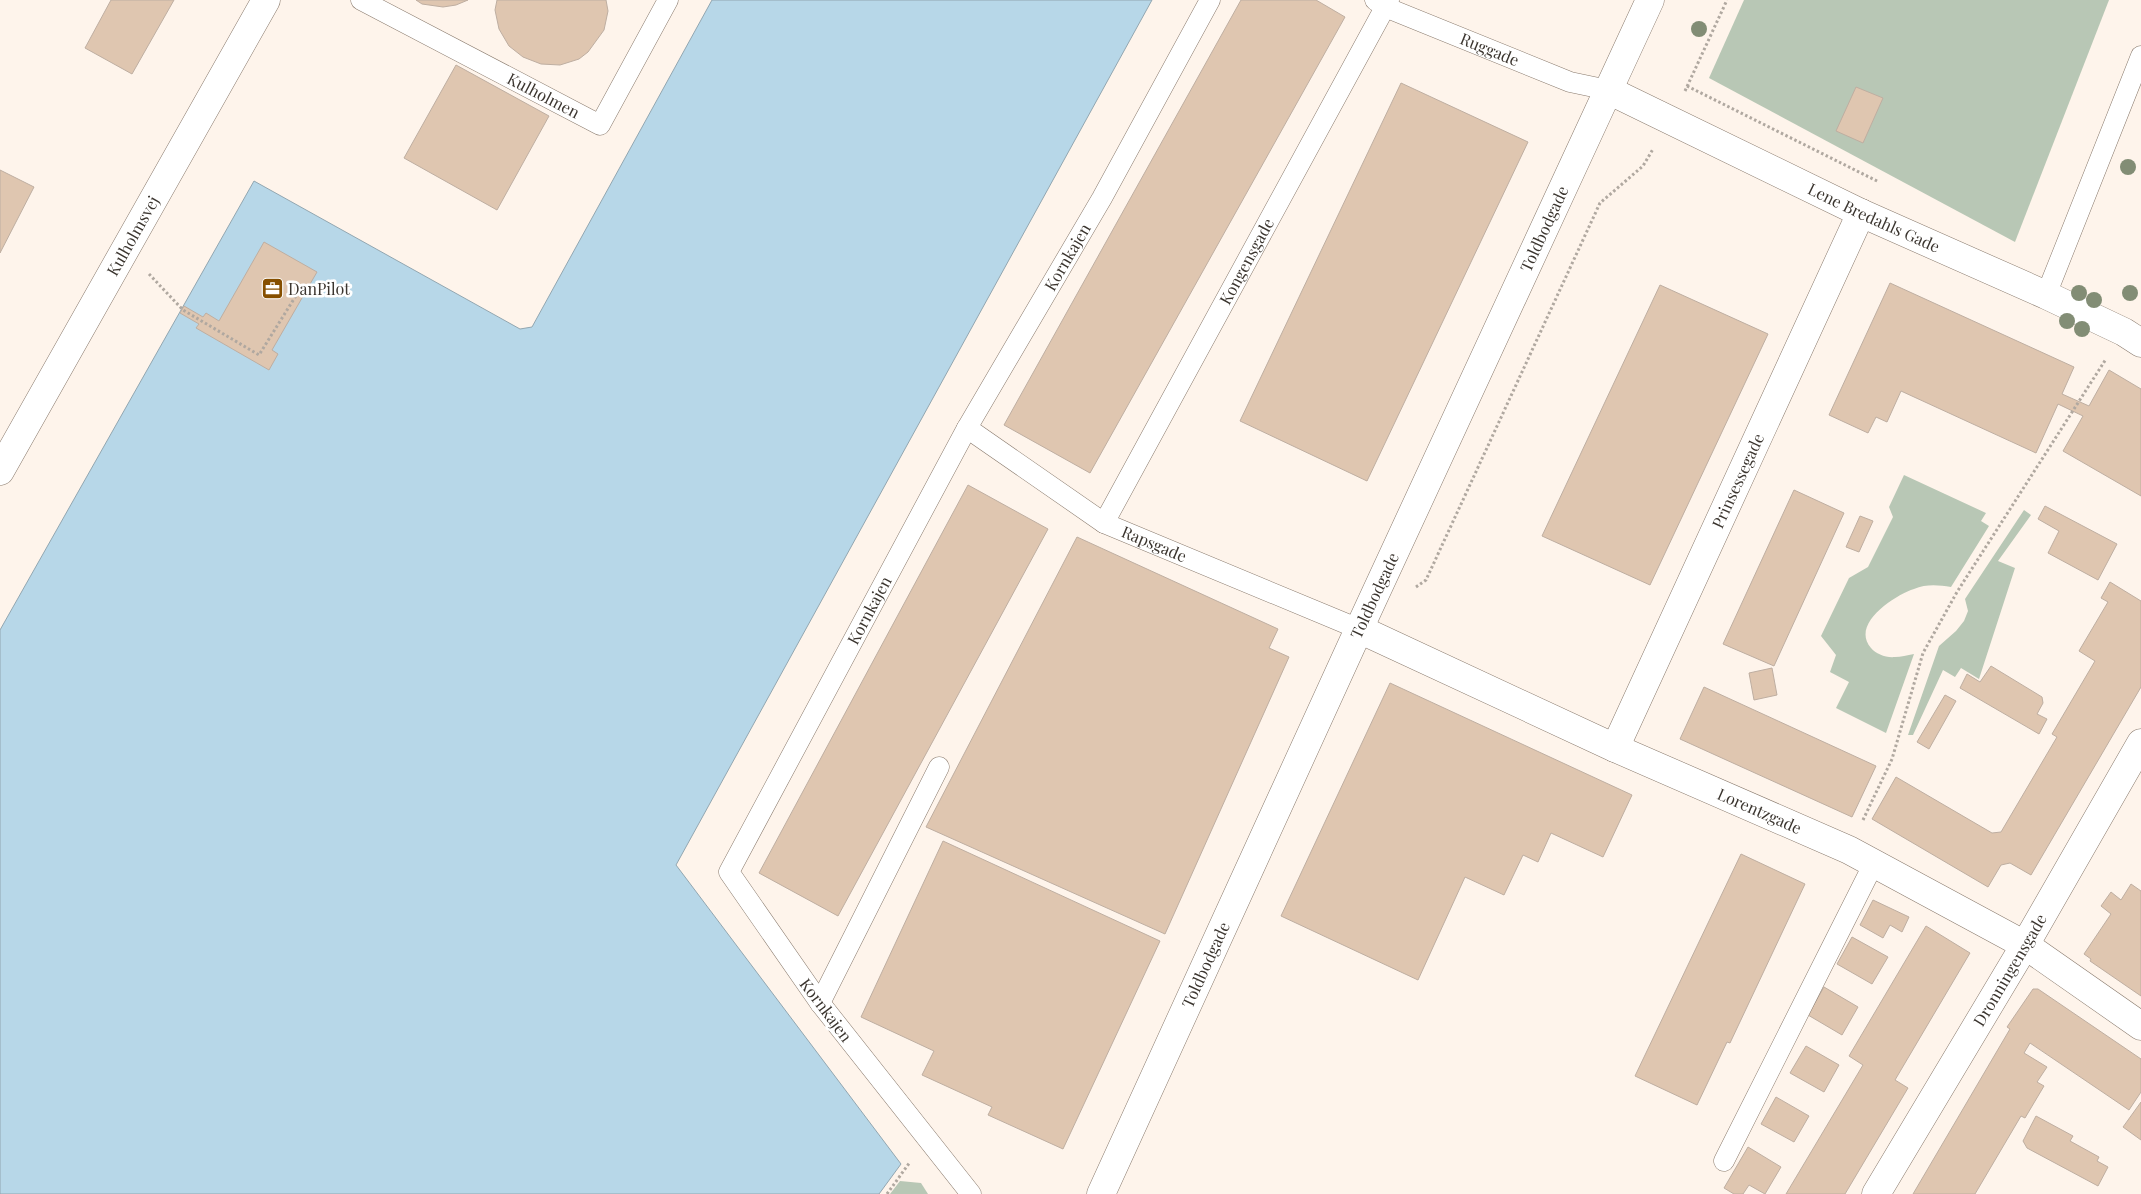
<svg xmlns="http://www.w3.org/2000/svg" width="2141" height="1194" font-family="'Playfair Display',serif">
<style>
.green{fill:#b8c7b5}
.water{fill:#b7d7e8;stroke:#92a6b0}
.building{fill:#dfc6b0;stroke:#beaea1}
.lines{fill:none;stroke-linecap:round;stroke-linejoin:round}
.service-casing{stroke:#897a6d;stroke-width:21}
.minor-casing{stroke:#897a6d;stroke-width:29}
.tertiary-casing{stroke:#897a6d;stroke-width:29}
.path{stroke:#b0a8a0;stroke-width:3;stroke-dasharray:2.5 2.5;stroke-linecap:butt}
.service{stroke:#fff;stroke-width:20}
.minor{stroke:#fff;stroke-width:28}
.tertiary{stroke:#fff;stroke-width:28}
.tree{fill:#828d75}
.labels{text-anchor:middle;stroke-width:5;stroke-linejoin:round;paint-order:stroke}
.street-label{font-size:16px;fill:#3b352f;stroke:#fff}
.poi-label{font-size:16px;fill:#3b352f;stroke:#fff;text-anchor:start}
</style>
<rect width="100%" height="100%" fill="#fef4eb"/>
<!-- green -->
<g class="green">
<path d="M1744 0H2109L2015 242 1709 78Z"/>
<path d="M1904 475 1986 513 1981 521 1989 526 1951 587C1938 585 1926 584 1914 589 1895 595 1850 624 1871 648 1876 654 1886 658 1895 657 1901 657 1907 655 1914 654L1886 733 1836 708 1849 682 1830 672 1836 655 1821 636 1849 578 1868 567 1893 517 1889 507Z"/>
<path d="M2024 510 2031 515 1998 561 2015 568 1979 679 1961 668 1955 677 1943 670 1913 735H1908L1939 646 1956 631 1964 621 1968 611 1965 599Z"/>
<path d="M900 1181 921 1183 928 1194H890Z"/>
</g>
<!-- water -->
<path class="water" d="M712 0H1152L676 865 901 1164 879 1194H0V630L254 181 520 329 532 327Z"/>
<!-- building -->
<g class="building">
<path d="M111 0H174L132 74 85 48Z"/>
<path d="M416 0H468L456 5 443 7 422 4Z"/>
<path d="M497 0H606L608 11 604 30 588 52 579 59 560 65 541 64 523 57 509 46 499 29 495 10Z"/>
<path d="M1241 0H1316L1345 17 1090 473 1004 425Z"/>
<path d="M456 65 549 116 497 210 404 158Z"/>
<path d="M1401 83 1528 142 1367 481 1240 421Z"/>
<path d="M1856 87 1883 98 1863 143 1836 131Z"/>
<path d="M0 170 34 187 0 253Z"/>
<path d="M264 242 317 272 272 350 278 354 269 370 196 328 199 324 180 313 184 306 203 317 206 313 219 321Z"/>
<path d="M1890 283 2074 367 2062 394 2089 406 2109 370 2141 389V496L2063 451 2083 416 2058 404 2036 453 1901 391 1887 422 1876 417 1868 433 1829 415Z"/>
<path d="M1660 285 1768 334 1650 585 1542 536Z"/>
<path d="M968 485 1048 529 838 916 759 873Z"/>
<path d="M1794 490 1844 513 1774 666 1723 644Z"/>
<path d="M2045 506 2117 544 2098 580 2048 553 2059 531 2038 519Z"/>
<path d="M1860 516 1873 521 1859 552 1846 547Z"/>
<path d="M1077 537 1278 629 1269 648 1289 657 1165 934 926 827Z"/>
<path d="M2110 582 2141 601V687L2031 875 2010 863 2001 865 1988 887 1872 819 1896 777 1992 833 2001 832 2057 737 2052 734 2095 661 2079 651 2108 602 2101 598Z"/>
<path d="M1991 666 2042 697 2043 703 2037 714 2047 719 2039 734 1960 688 1967 674 1980 682Z"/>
<path d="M1772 668 1777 695 1754 700 1749 673Z"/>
<path d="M1390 683 1632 795 1603 857 1551 833 1538 862 1523 855 1504 895 1465 877 1418 980 1281 916Z"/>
<path d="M1704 687 1876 766 1852 817 1680 739Z"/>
<path d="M1945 695 1956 701 1929 749 1917 742Z"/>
<path d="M943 841 1160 941 1063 1149 988 1115 992 1107 922 1075 934 1051 861 1017Z"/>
<path d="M1741 854 1805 884 1730 1043 1727 1042 1697 1105 1635 1076Z"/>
<path d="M2131 884 2141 891V996L2090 961 2091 959 2084 954 2111 914 2101 906 2111 892 2121 900Z"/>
<path d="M1873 900 1909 917 1902 932 1890 925 1883 938 1860 925Z"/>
<path d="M1926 926 1970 953 1895 1080 1908 1088 1845 1194H1786L1863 1065 1849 1056Z"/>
<path d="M1852 937 1888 957 1872 984 1837 964Z"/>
<path d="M1824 987 1858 1007 1842 1035 1808 1015Z"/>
<path d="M2033 989H2038L2141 1059V1092L2129 1110 2030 1043 2024 1053 2047 1067 2037 1082 2044 1086 2025 1118 2021 1116 1975 1194H1913L2010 1029 2007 1027Z"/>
<path d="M1806 1046 1839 1065 1824 1092 1790 1073Z"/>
<path d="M1776 1097 1809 1116 1794 1142 1761 1124Z"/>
<path d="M2141 1102V1140L2123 1127Z"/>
<path d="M2036 1116 2073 1136 2070 1141 2099 1157 2097 1161 2108 1167 2098 1186 2027 1148 2023 1141Z"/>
<path d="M1748 1147 1781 1167 1765 1194 1749 1185 1743 1194H1734L1724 1188Z"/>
</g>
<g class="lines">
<defs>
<g id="service">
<path id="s1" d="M361 0 600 125 668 0"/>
<path id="s2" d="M1375 0 1385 7 1570 82 1608 90"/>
<path d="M2046 295 2141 56"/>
<path id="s3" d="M967 428 1104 523 1359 629"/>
<path id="s4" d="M1104 523 1389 0"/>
<path d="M820 1003 939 767"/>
<path d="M1724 1161 1874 863"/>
<path id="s5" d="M971 1194 820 1003 729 872 967 428 1102 198 1210 0"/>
</g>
<g id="minor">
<path id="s6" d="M1608 90 1861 213 2046 295 2124 332 2141 343"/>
<path id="s7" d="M0 471 266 0"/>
<path id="s8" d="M1359 629 1615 748 1849 850 2025 945 2141 1026"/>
<path id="s9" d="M1615 748 1861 213"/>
<path id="s10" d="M1876 1194 2025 945 2141 743"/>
</g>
<g id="tertiary">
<path id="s11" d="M1101 1194 1359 629 1650 0"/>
</g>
</defs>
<!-- service casing -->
<use href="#service" class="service-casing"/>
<!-- minor casing -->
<use href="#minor" class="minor-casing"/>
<!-- tertiary casing -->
<use href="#tertiary" class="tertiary-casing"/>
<!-- path -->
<g class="path">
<path d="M1687 86 1879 182"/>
<path d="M1685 91 1727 0"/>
<path d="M149 274 183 310 259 355 302 286"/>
<path d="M1416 587 1426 580 1600 203 1643 166 1653 149"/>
<path d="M1863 820 1892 759 1923 653 1957 592 2106 359"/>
<path d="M887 1194 910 1162"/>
</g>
<!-- service -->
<use href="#service" class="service"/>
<!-- minor -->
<use href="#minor" class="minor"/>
<!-- tertiary -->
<use href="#tertiary" class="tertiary"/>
</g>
<!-- trees -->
<g class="tree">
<circle cx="1699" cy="29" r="8"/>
<circle cx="2128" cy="167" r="8"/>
<circle cx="2079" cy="293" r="8"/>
<circle cx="2130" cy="293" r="8"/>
<circle cx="2094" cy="300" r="8"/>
<circle cx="2067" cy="321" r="8"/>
<circle cx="2082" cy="329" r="8"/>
</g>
<!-- icons -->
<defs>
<symbol id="office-square" viewBox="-11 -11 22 22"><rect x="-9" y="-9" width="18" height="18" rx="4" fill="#864f00" stroke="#fff"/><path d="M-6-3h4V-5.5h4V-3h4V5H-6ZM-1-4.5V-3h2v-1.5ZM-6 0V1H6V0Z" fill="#fff"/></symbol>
</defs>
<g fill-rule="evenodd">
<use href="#office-square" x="260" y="276" width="25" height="25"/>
</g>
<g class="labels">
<!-- street labels -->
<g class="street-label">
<text dy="6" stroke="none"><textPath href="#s2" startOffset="125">Ruggade</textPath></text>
<text dy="6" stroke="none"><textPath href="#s1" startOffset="206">Kulholmen</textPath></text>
<text dy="6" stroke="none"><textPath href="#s6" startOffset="295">Lene Bredahls Gade</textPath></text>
<text dy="6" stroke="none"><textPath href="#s11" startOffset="1062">Toldbodgade</textPath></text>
<text dy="6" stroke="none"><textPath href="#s7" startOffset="270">Kulholmsvej</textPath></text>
<text dy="6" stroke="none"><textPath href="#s5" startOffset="1105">Kornkajen</textPath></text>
<text dy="6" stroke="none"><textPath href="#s4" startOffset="298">Kongensgade</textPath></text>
<text dy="6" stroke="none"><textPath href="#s9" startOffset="294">Prinsessegade</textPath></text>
<text dy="6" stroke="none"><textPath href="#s3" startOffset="221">Rapsgade</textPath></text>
<text dy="6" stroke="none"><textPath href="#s11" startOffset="658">Toldbodgade</textPath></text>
<text dy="6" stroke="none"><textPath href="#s5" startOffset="700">Kornkajen</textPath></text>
<text dy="6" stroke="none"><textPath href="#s8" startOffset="440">Lorentzgade</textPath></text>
<text dy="6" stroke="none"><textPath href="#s11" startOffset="252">Toldbodgade</textPath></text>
<text dy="6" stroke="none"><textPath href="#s10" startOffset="261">Dronningensgade</textPath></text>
<text transform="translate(826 1010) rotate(53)" y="6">Kornkajen</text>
</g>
<!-- poi labels -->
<g class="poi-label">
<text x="288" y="295">DanPilot</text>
</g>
</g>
</svg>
